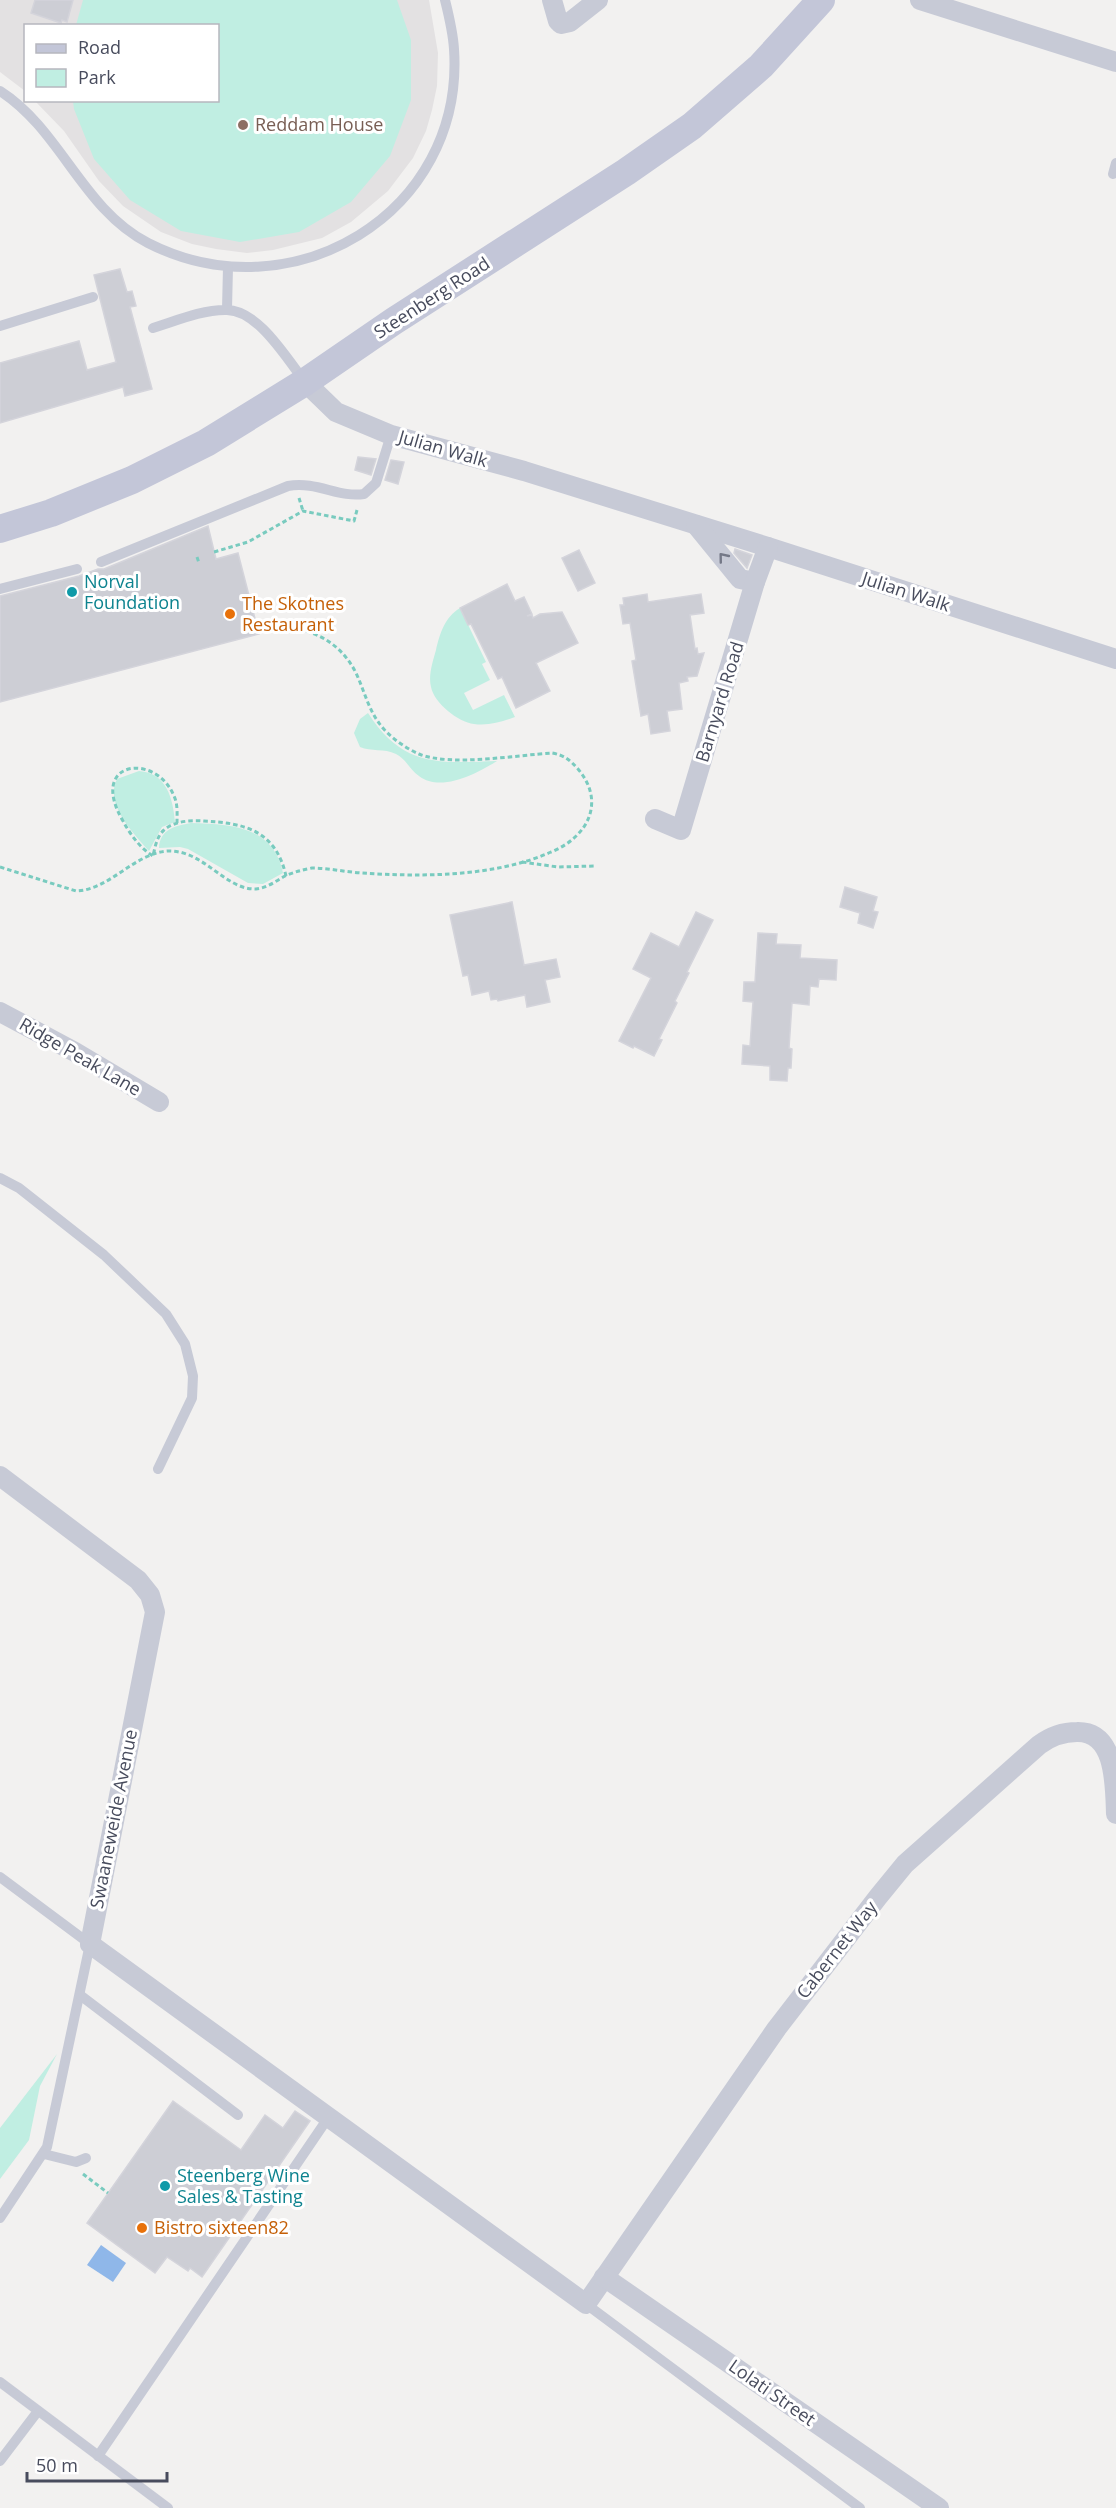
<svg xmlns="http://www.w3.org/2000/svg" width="1116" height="2508" font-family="'Open Sans',sans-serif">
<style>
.education{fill:#e3e1e2}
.green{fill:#c0eee2}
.water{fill:#8fb7e9}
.building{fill:#cdced5;stroke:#d4d4db;stroke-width:1.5}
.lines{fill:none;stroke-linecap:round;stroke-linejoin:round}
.path{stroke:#79cbbf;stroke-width:3;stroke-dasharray:4.5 3;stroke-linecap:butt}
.lane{stroke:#c7cad6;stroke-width:10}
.street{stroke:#c7cad6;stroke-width:20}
.secondary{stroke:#c3c6d8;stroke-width:28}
.oneway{stroke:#747887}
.education-dot{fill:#8d6e63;stroke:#fff;stroke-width:2}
.culture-dot{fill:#0f9aa8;stroke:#fff;stroke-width:2}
.food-dot{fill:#e8710a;stroke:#fff;stroke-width:2}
.labels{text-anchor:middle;stroke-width:6;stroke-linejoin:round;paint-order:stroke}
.education-label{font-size:18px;fill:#785e54;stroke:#fff;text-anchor:start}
.street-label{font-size:18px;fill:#484c5d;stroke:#fff}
.culture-label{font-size:18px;fill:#0d838f;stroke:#fff;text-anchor:start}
.food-label{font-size:18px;fill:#c56008;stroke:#fff;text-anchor:start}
</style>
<rect width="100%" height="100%" fill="#f2f1f0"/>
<!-- education -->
<path class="education" d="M0 0H429L438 53 437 86 432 110 426 131 413 158 388 191 351 222 322 238 273 250 247 253 216 249 192 244 161 232 123 206 99 181 64 131 35 101 218 100V26H26L25 91 0 72Z"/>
<!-- green -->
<g class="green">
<path d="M83 0H397L411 40V100L390 156 351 202 299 232 240 242 181 231 130 200 94 159 74 109 73 101 218 100V26L76 25Z"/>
<path d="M460 608 486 662 482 664 490 680 464 693 473 710 504 695 515 717C502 722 488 726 474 724 458 722 434 703 431 687 428 675 433 661 436 650 440 633 445 617 460 608Z"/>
<path d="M368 713C403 768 440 763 497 761 478 773 441 793 419 776 410 770 406 759 396 754 384 748 371 752 360 747L354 733 360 719Z"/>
<path d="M139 771C167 773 173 799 175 822L162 827 149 851C134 834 104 804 117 779Z"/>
<path d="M191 823C230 824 274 826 283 873L263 884 248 883 188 849 180 847 159 848C160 829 175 826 191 823Z"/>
<path d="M57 2054 40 2086 29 2140 0 2179V2128Z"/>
</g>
<!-- water -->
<path class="water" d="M101 2245 126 2263 113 2282 87 2265Z"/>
<!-- building -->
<g class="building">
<path d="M35 0H73L67 22 62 20 61 23 31 13Z"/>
<path d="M120 269 127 292 132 291 136 306 130 307 152 389 125 396 123 387 0 423V363L79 341 87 370 116 362 94 275Z"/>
<path d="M358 457 376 459 371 475 355 470Z"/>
<path d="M391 460 404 462 398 484 385 480Z"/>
<path d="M208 526 216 559 238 553 259 634 0 702V596L79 576 98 569H104Z"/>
<path d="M735 549 752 555 747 568 734 553Z"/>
<path d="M579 550 595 583 578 591 562 558Z"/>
<path d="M507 584 515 601 524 597 532 614 527 616 532 615 533 618 540 614 562 612 578 643 536 663 550 691 516 708 502 677 498 679 471 624 468 625 460 608Z"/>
<path d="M647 594 648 602 701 594 704 613 690 615 695 649 697 648 698 654 704 653 697 676 687 677 688 681 679 683 682 709 667 711 670 731 651 734 648 714 641 716 632 661 636 660 630 623 623 624 620 605H624L623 598Z"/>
<path d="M845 887 877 897 873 911 878 912 873 928 858 923 860 913 840 907Z"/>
<path d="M512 902 524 965 556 959 560 977 545 980 550 1002 527 1007 525 995 498 1001 497 999 491 1000 489 991 472 995 468 975 463 976 450 915Z"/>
<path d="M696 912 713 920 687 972 689 973 675 1001 677 1003 659 1039 662 1040 654 1056 634 1046 633 1048 619 1041 651 978 633 969 651 933 679 947Z"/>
<path d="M758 933 777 934 776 944 801 945 800 958 837 960 836 980 819 979 818 987 810 986 809 1005 792 1003 789 1048 792 1049 791 1068H788L787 1081 770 1080V1066L742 1064 743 1045 750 1046 753 1002 743 1001 744 982H755Z"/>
<path d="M173 2101 241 2150 265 2115 283 2128 295 2111 310 2121 202 2277 190 2268 188 2271 167 2257 155 2273 87 2223Z"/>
</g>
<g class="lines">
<!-- path -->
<g class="path">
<path d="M299 498 303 511"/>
<path d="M214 552 248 542 303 511 354 521 357 510"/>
<path d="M197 557 199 563"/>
<path d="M177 823C177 815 178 804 174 796 156 752 87 760 123 821 130 834 140 848 153 856 155 847 157 836 164 830 174 821 191 820 204 821 245 823 276 831 286 876"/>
<path d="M522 862 558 867 595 866"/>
<path d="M0 867 76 891C110 890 134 853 168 851 204 850 225 890 256 889 267 888 276 881 285 876 294 872 302 870 312 868 329 868 345 872 362 873 422 877 495 877 551 852 588 837 606 802 578 769 570 760 564 755 552 753 517 755 450 767 419 754 405 748 388 736 379 723 368 708 364 690 356 673 337 635 298 622 259 631"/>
<path d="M83 2174 108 2193"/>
</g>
<!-- lane -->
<g class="lane">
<path d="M0 91C61 130 82 209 148 243 291 316 465 214 454 49 453 33 449 16 445 0"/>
<path d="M1113 174 1116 163"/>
<path d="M227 309 228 267"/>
<path d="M0 326 93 297"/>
<path d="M153 328C176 321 201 310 225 310 257 308 287 359 305 382"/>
<path d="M101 562 288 486C317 481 339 498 364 494L376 483 391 435"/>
<path d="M0 589 77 569"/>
<path d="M0 1178 19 1188 104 1255 166 1314 185 1344 193 1376 192 1398 158 1469"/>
<path d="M0 1877 90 1944 47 2147 0 2218"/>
<path d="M80 1995 238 2115"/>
<path d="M44 2154 76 2162 86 2158"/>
<path d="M586 2304 860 2508"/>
<path d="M0 2382 168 2508"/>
<path d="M98 2456 328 2118"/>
<path d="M0 2461 38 2411"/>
</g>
<!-- street -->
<g class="street">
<path d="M552 0 558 21 561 24 570 22 598 0"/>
<path d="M920 0 1116 62"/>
<path d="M305 382 336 412 391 435 524 471 768 547 1116 659"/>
<path d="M696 525 740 579 755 582"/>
<path d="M655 819 681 830 755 582 768 547"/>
<path d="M0 1012 75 1052 159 1102"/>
<path d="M0 1476 138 1580 150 1595 155 1612 90 1944 586 2304 777 2028 878 1897 905 1864 1039 1745C1051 1736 1062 1732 1077 1732 1116 1731 1115 1785 1116 1814"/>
<path d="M604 2277 939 2508"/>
</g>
<!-- secondary -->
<path class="secondary" d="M0 529 51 513 132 480 206 443 305 382 394 321 626 172 692 126 761 66 821 0"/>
</g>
<!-- one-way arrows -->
<defs><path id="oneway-chevron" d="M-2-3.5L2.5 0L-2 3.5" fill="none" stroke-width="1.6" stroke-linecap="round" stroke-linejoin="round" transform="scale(1.5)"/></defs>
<use class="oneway" href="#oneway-chevron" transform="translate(723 557) rotate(-129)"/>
<!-- markers -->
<circle class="education-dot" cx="243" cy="125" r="6"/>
<g class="culture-dot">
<circle cx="72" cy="592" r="6"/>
<circle cx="165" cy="2186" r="6"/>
</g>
<g class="food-dot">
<circle cx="230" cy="614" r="6"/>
<circle cx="142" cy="2228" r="6"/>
</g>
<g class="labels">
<!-- education labels -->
<g class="education-label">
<text x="255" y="131">Reddam House</text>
</g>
<!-- street labels -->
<g class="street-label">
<text transform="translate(432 298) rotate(-33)" y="6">Steenberg Road</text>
<text transform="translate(443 449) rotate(16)" y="6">Julian Walk</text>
<text transform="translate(906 592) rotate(18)" y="6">Julian Walk</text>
<text transform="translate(720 702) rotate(-73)" y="6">Barnyard Road</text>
<text transform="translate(80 1057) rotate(30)" y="6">Ridge Peak Lane</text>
<text transform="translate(114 1819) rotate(-79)" y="6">Swaaneweide Avenue</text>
<text transform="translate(837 1950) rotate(-52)" y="6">Cabernet Way</text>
<text transform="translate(772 2393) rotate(35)" y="6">Lolati Street</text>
</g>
<!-- culture labels -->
<g class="culture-label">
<text x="84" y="588">Norval<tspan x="84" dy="21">Foundation</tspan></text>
<text x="177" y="2182">Steenberg Wine<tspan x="177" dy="21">Sales &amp; Tasting</tspan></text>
</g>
<!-- food labels -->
<g class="food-label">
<text x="242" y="610">The Skotnes<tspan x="242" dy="21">Restaurant</tspan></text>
<text x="154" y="2234">Bistro sixteen82</text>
</g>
</g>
<!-- legend -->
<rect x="24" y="24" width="195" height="78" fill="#ffffff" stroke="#b6b7be" stroke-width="1.5"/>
<rect x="36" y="44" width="30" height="9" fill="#c3c6d8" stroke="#b6b7be" stroke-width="1.5"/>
<text x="78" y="54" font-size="18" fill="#484c5d">Road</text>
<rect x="36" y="69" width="30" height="18" fill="#c0eee2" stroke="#b6b7be" stroke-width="1.5"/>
<text x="78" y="84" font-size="18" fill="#484c5d">Park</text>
<!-- scale -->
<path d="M27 2472v9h140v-9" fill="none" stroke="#484c5d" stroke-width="3"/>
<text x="36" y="2472" font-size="18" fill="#484c5d" stroke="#ffffff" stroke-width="4.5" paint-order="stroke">50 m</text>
</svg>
